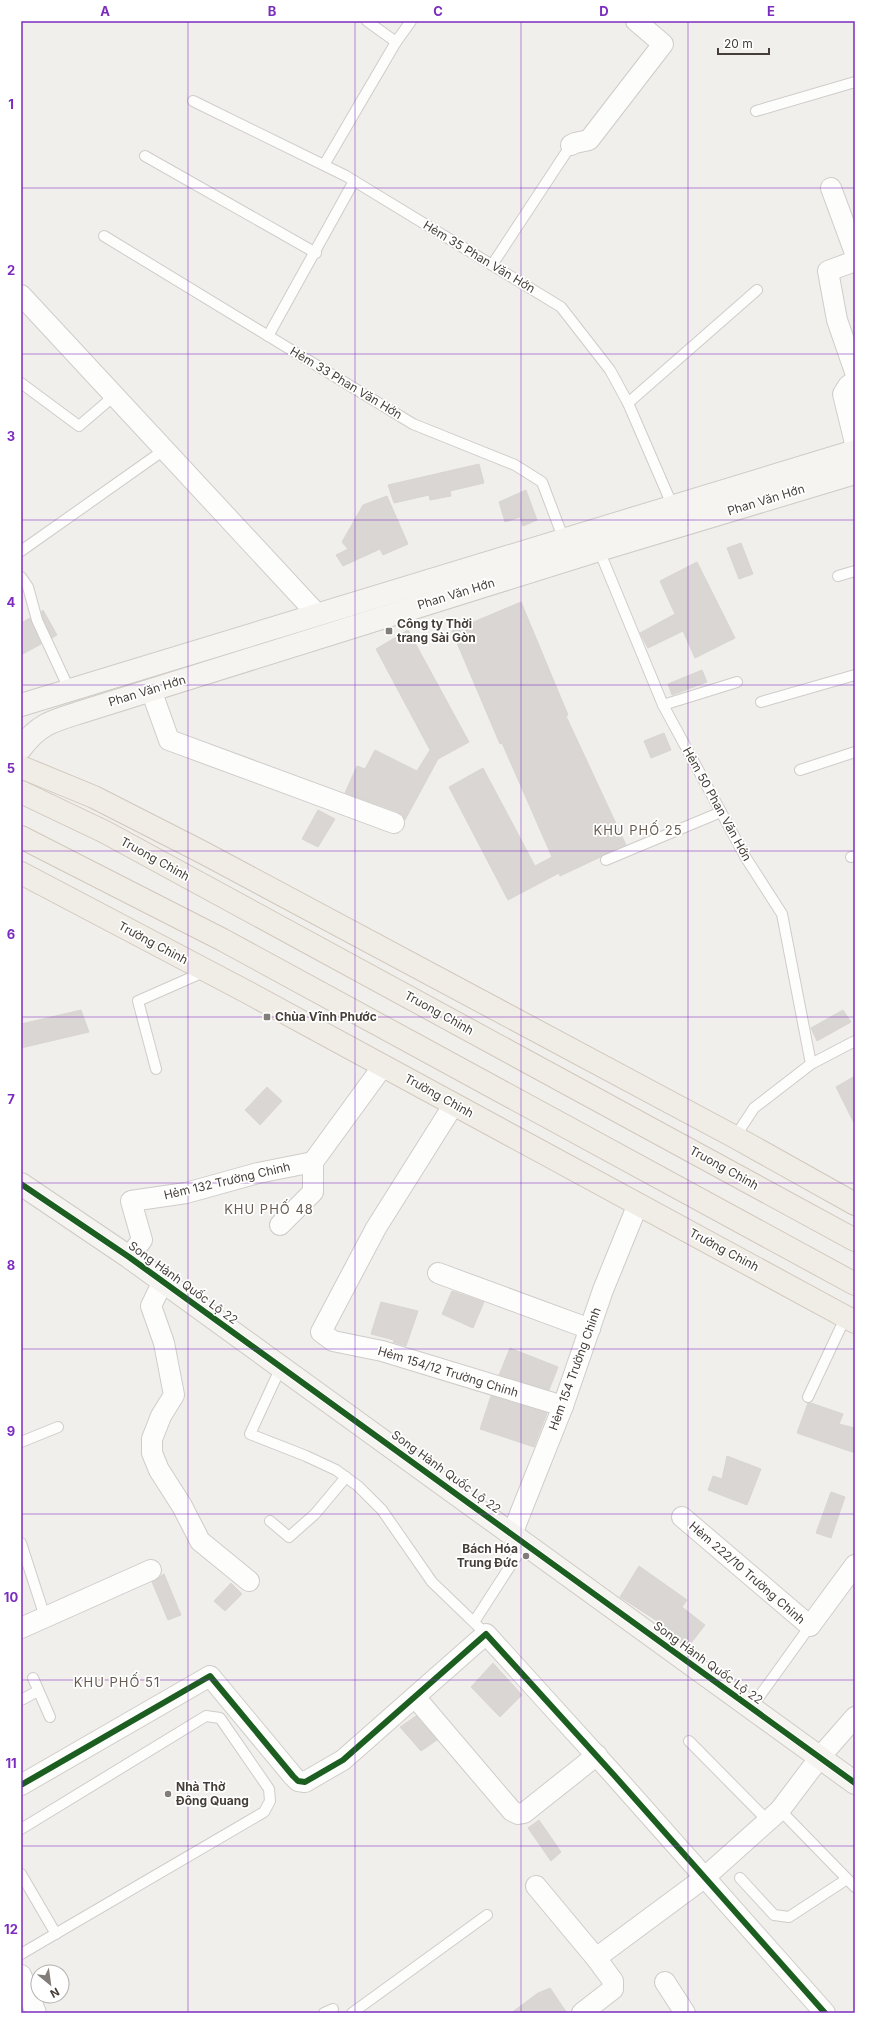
<svg xmlns="http://www.w3.org/2000/svg" width="876" height="2034" font-family="Inter,sans-serif">
<style>
.building{fill:#d9d6d3;stroke:#d9d6d2}
.lines{fill:none;stroke-linecap:round;stroke-linejoin:round}
.lane-casing{stroke:#cfccca;stroke-width:12}
.street-casing{stroke:#cfccca;stroke-width:22}
.secondary-casing{stroke:#cfcbc4;stroke-width:24}
.primary-casing{stroke:#d1c8bc;stroke-width:24}
.lane{stroke:#fdfdfc;stroke-width:10}
.street{stroke:#fdfdfc;stroke-width:20}
.secondary{stroke:#f6f4f0;stroke-width:22}
.primary{stroke:#f0ece6;stroke-width:22}
.cycleway-casing{stroke:#fff;stroke-width:8}
.cycleway{stroke:#1b5e20;stroke-width:6}
.grid{fill:none;stroke:#7b2cbf;stroke-width:1;stroke-opacity:0.55}
.poi-dot{fill:#827d78;stroke:#fff;stroke-width:1.5}
.labels{text-anchor:middle;stroke-width:3.5;stroke-linejoin:round;paint-order:stroke}
.street-label{font-size:12px;fill:#463f39;stroke:#fff}
.poi-label{font-size:12px;font-weight:bold;fill:#463f39;stroke:#fff;text-anchor:start}
.neighbourhood-label{font-size:13px;letter-spacing:1px;fill:#685c51;stroke:#fff}
.neatline{fill:none;stroke:#7b2cbf;stroke-width:1.5}
.grid-label{font-size:13px;text-anchor:middle;font-weight:bold;fill:#7b2cbf}
</style>
<rect width="100%" height="100%" fill="#f1efec"/>
<!-- building -->
<g class="building">
<path d="M479 464 484 483 450 491 451 496 430 500 429 495 394 503 388 485Z"/>
<path d="M526 490 537 520 523 526 520 517 505 522 499 502Z"/>
<path d="M387 496 408 544 383 555 380 549 343 566 336 555 348 549 342 542 363 505Z"/>
<path d="M741 543 753 574 739 579 727 548Z"/>
<path d="M697 562 735 638 695 658 683 631 648 648 640 633 675 614 660 581Z"/>
<path d="M521 602 568 715 566 716 626 845 560 876 559 873 508 900 449 787 483 768 535 866 552 857 502 743 500 744 452 631Z"/>
<path d="M43 610 57 635 52 638 43 618 41 612Z"/>
<path d="M30 618 41 644 21 655V623Z"/>
<path d="M408 630 469 742 438 759 405 820 398 812 345 793 357 766 365 769 375 750 417 771 430 750 376 649Z"/>
<path d="M702 670 707 682 672 695 668 684Z"/>
<path d="M664 733 671 750 651 758 644 741Z"/>
<path d="M318 810 335 819 318 847 302 839Z"/>
<path d="M81 1010 89 1032 21 1048V1024Z"/>
<path d="M843 1010 851 1022 817 1041 811 1028Z"/>
<path d="M855 1076V1125L836 1087Z"/>
<path d="M267 1087 282 1101 260 1125 245 1110Z"/>
<path d="M452 1291 484 1302 473 1328 442 1314Z"/>
<path d="M381 1302 418 1311 406 1346 393 1342 394 1340 371 1334Z"/>
<path d="M510 1348 558 1367 549 1390 499 1375Z"/>
<path d="M491 1396 547 1413 534 1447 480 1429Z"/>
<path d="M808 1403H811L843 1414 839 1424 855 1428V1453L797 1433Z"/>
<path d="M727 1456 761 1469 747 1505 708 1490 713 1476 722 1479Z"/>
<path d="M831 1492 845 1497 831 1538 816 1533Z"/>
<path d="M639 1566 687 1600 682 1607 705 1625 688 1647 663 1628 665 1626 620 1597Z"/>
<path d="M164 1574 181 1615 168 1620 152 1582Z"/>
<path d="M231 1583 242 1594 225 1611 214 1601Z"/>
<path d="M493 1663 522 1695 500 1717 471 1687Z"/>
<path d="M416 1716 437 1740 421 1751 400 1727Z"/>
<path d="M539 1820 561 1852 551 1861 528 1828Z"/>
<path d="M550 1988 567 2013H511L538 1993Z"/>
</g>
<g class="lines">
<defs>
<g id="lane">
<path d="M367 21 396 42"/>
<path d="M193 101 346 176 561 307 610 370 628 403 673 507"/>
<path d="M756 111 855 82"/>
<path d="M145 156 316 253"/>
<path d="M324 165 396 42 411 21"/>
<path d="M104 236 413 424 515 465 542 482 564 540"/>
<path d="M492 265 571 145"/>
<path d="M268 336 354 181"/>
<path d="M21 383 79 426 114 396"/>
<path d="M628 403 757 290"/>
<path d="M599 550 663 705 746 858 782 914 811 1064"/>
<path d="M21 551 164 450"/>
<path d="M838 576 855 571"/>
<path d="M21 577 28 587 37 620 70 691"/>
<path d="M761 702 855 675"/>
<path d="M663 705 737 682"/>
<path d="M800 770 855 752"/>
<path d="M851 857 855 856"/>
<path d="M606 860 721 812"/>
<path d="M156 1069 138 1001 206 971"/>
<path d="M735 1137 754 1108 811 1064 855 1041"/>
<path d="M281 1367 250 1434 306 1456 336 1470 358 1486 382 1510 432 1582 486 1634"/>
<path d="M808 1397 846 1316"/>
<path d="M21 1442 58 1427"/>
<path d="M270 1521 289 1537 315 1514 346 1477"/>
<path d="M21 1543 45 1617"/>
<path d="M474 1622 525 1543"/>
<path d="M33 1678 50 1717"/>
<path d="M21 1700 38 1691"/>
<path d="M751 1708 810 1626"/>
<path d="M689 1741 768 1821"/>
<path d="M780 1810 855 1887"/>
<path d="M21 1829 206 1716 220 1718 269 1789 270 1801 264 1812 21 1954"/>
<path d="M21 1874 56 1934"/>
<path d="M740 1878 774 1915 789 1917 847 1879"/>
<path d="M324 2013 333 2009"/>
<path d="M352 2013 487 1915"/>
</g>
<g id="street">
<path d="M571 145 575 143 589 140 663 44 636 21"/>
<path d="M831 188 855 253"/>
<path d="M855 261 828 271 837 320 855 372"/>
<path d="M21 295 318 615"/>
<path d="M855 381 848 386 843 394 855 443"/>
<path d="M151 690 169 740 394 823"/>
<path d="M454 1104 376 1228 321 1332 333 1341 382 1351 563 1406"/>
<path d="M280 1225 313 1192V1162L383 1066"/>
<path d="M129 1257 142 1240 131 1201 186 1193 258 1173 313 1162"/>
<path d="M438 1273 590 1329"/>
<path d="M163 1281 151 1306 164 1343 174 1395 161 1416 152 1439V1453L159 1470 182 1506 200 1541 249 1581"/>
<path d="M682 1517 810 1626 855 1565"/>
<path d="M512 1534 563 1406 603 1290 638 1204"/>
<path d="M21 1628 151 1570"/>
<path d="M415 1697 512 1811 518 1814 524 1813 597 1755"/>
<path d="M21 1785 210 1676 293 1776 298 1781 305 1782 343 1760 486 1634 613 1774 825 2013"/>
<path d="M536 1886 596 1958 613 1981V1989L582 2013"/>
<path d="M596 1958 704 1878 780 1810 820 1757 855 1717"/>
<path d="M21 1975 36 2013"/>
<path d="M665 1982 685 2013"/>
</g>
<g id="secondary">
<path d="M21 705 855 451"/>
<path d="M21 748C38 725 52 721 78 713L599 550 855 473"/>
<path d="M21 1184 129 1257 855 1783"/>
</g>
<g id="primary">
<path d="M21 767 94 797 202 852 735 1137 855 1204"/>
<path d="M21 792 105 832 855 1240"/>
<path d="M21 837 223 940 855 1284"/>
<path d="M21 873 247 992 855 1322"/>
</g>
</defs>
<!-- lane casing -->
<use href="#lane" class="lane-casing"/>
<!-- street casing -->
<use href="#street" class="street-casing"/>
<!-- secondary casing -->
<use href="#secondary" class="secondary-casing"/>
<!-- primary casing -->
<use href="#primary" class="primary-casing"/>
<!-- lane -->
<use href="#lane" class="lane"/>
<!-- street -->
<use href="#street" class="street"/>
<!-- secondary -->
<use href="#secondary" class="secondary"/>
<!-- primary -->
<use href="#primary" class="primary"/>
<defs>
<g id="cycleway">
<path d="M21 1184 129 1257 855 1783"/>
<path d="M21 1785 210 1676 293 1776 298 1781 305 1782 343 1760 486 1634 613 1774 825 2013"/>
</g>
</defs>
<!-- cycleway casing -->
<use href="#cycleway" class="cycleway-casing"/>
<!-- cycleway -->
<use href="#cycleway" class="cycleway"/>
</g>
<!-- grid -->
<path class="grid" d="M188 21V2013M355 21V2013M521 21V2013M688 21V2013M21 188H855M21 354H855M21 520H855M21 685H855M21 851H855M21 1017H855M21 1183H855M21 1349H855M21 1514H855M21 1680H855M21 1846H855"/>
<!-- markers -->
<g class="poi-dot">
<rect x="385" y="627" width="8" height="8" rx="2"/>
<rect x="263" y="1013" width="8" height="8" rx="2"/>
<circle cx="526" cy="1556" r="4"/>
<circle cx="168" cy="1794" r="4"/>
</g>
<g class="labels">
<!-- street labels -->
<g class="street-label">
<text transform="translate(479 257) rotate(31)" y="4">Hẻm 35 Phan Văn Hớn</text>
<text transform="translate(346 383) rotate(31)" y="4">Hẻm 33 Phan Văn Hớn</text>
<text transform="translate(766 500) rotate(-17)" y="4">Phan Văn Hớn</text>
<text transform="translate(456 594) rotate(-17)" y="4">Phan Văn Hớn</text>
<text transform="translate(147 691) rotate(-17)" y="4">Phan Văn Hớn</text>
<text transform="translate(717 804) rotate(61)" y="4">Hẻm 50 Phan Văn Hớn</text>
<text transform="translate(155 859) rotate(29)" y="4">Truong Chinh</text>
<text transform="translate(153 943) rotate(28)" y="4">Trường Chinh</text>
<text transform="translate(439 1013) rotate(29)" y="4">Truong Chinh</text>
<text transform="translate(439 1096) rotate(29)" y="4">Trường Chinh</text>
<text transform="translate(724 1168) rotate(29)" y="4">Truong Chinh</text>
<text transform="translate(227 1181) rotate(-13)" y="4">Hẻm 132 Trường Chinh</text>
<text transform="translate(724 1250) rotate(28)" y="4">Trường Chinh</text>
<text transform="translate(183 1283) rotate(36)" y="4">Song Hành Quốc Lộ 22</text>
<text transform="translate(575 1369) rotate(-70)" y="4">Hẻm 154 Trường Chinh</text>
<text transform="translate(448 1372) rotate(17)" y="4">Hẻm 154/12 Trường Chinh</text>
<text transform="translate(446 1472) rotate(36)" y="4">Song Hành Quốc Lộ 22</text>
<text transform="translate(747 1573) rotate(41)" y="4">Hẻm 222/10 Trường Chinh</text>
<text transform="translate(708 1663) rotate(36)" y="4">Song Hành Quốc Lộ 22</text>
</g>
<!-- poi labels -->
<g class="poi-label">
<text x="397" y="628">Công ty Thời<tspan x="397" dy="14">trang Sài Gòn</tspan></text>
<text x="275" y="1021">Chùa Vĩnh Phước</text>
<text x="518" y="1553" text-anchor="end">Bách Hóa<tspan x="518" dy="14">Trung Đức</tspan></text>
<text x="176" y="1791">Nhà Thờ<tspan x="176" dy="14">Đông Quang</tspan></text>
</g>
<!-- neighbourhood labels -->
<g class="neighbourhood-label">
<text x="638" y="835">KHU PHỐ 25</text>
<text x="269" y="1214">KHU PHỐ 48</text>
<text x="117" y="1687">KHU PHỐ 51</text>
</g>
</g>
<!-- border -->
<rect width="876" height="2034" fill="none" stroke="#ffffff" stroke-width="44"/>
<!-- north arrow -->
<g transform="translate(50 1984) rotate(151)"><circle r="19" fill="#ffffff" stroke="#b5b2b0"/>
<path d="M0-3L7 15L0 10L-7 15Z" fill="#827d78"/>
<text y="-6" font-size="11" font-weight="bold" text-anchor="middle" fill="#463f39">N</text>
</g>
<!-- scale -->
<path d="M718 48v6h51v-6" fill="none" stroke="#463f39" stroke-width="2"/>
<text x="724" y="48" font-size="12" fill="#463f39" stroke="#ffffff" stroke-width="3" paint-order="stroke">20 m</text>
<rect x="22" y="22" width="832" height="1990" class="neatline"/>
<g class="grid-label">
<text x="105" y="16">A</text>
<text x="272" y="16">B</text>
<text x="438" y="16">C</text>
<text x="604" y="16">D</text>
<text x="771" y="16">E</text>
<text x="11" y="109">1</text>
<text x="11" y="275">2</text>
<text x="11" y="441">3</text>
<text x="11" y="607">4</text>
<text x="11" y="773">5</text>
<text x="11" y="939">6</text>
<text x="11" y="1104">7</text>
<text x="11" y="1270">8</text>
<text x="11" y="1436">9</text>
<text x="11" y="1602">10</text>
<text x="11" y="1768">11</text>
<text x="11" y="1934">12</text>
</g>
</svg>
